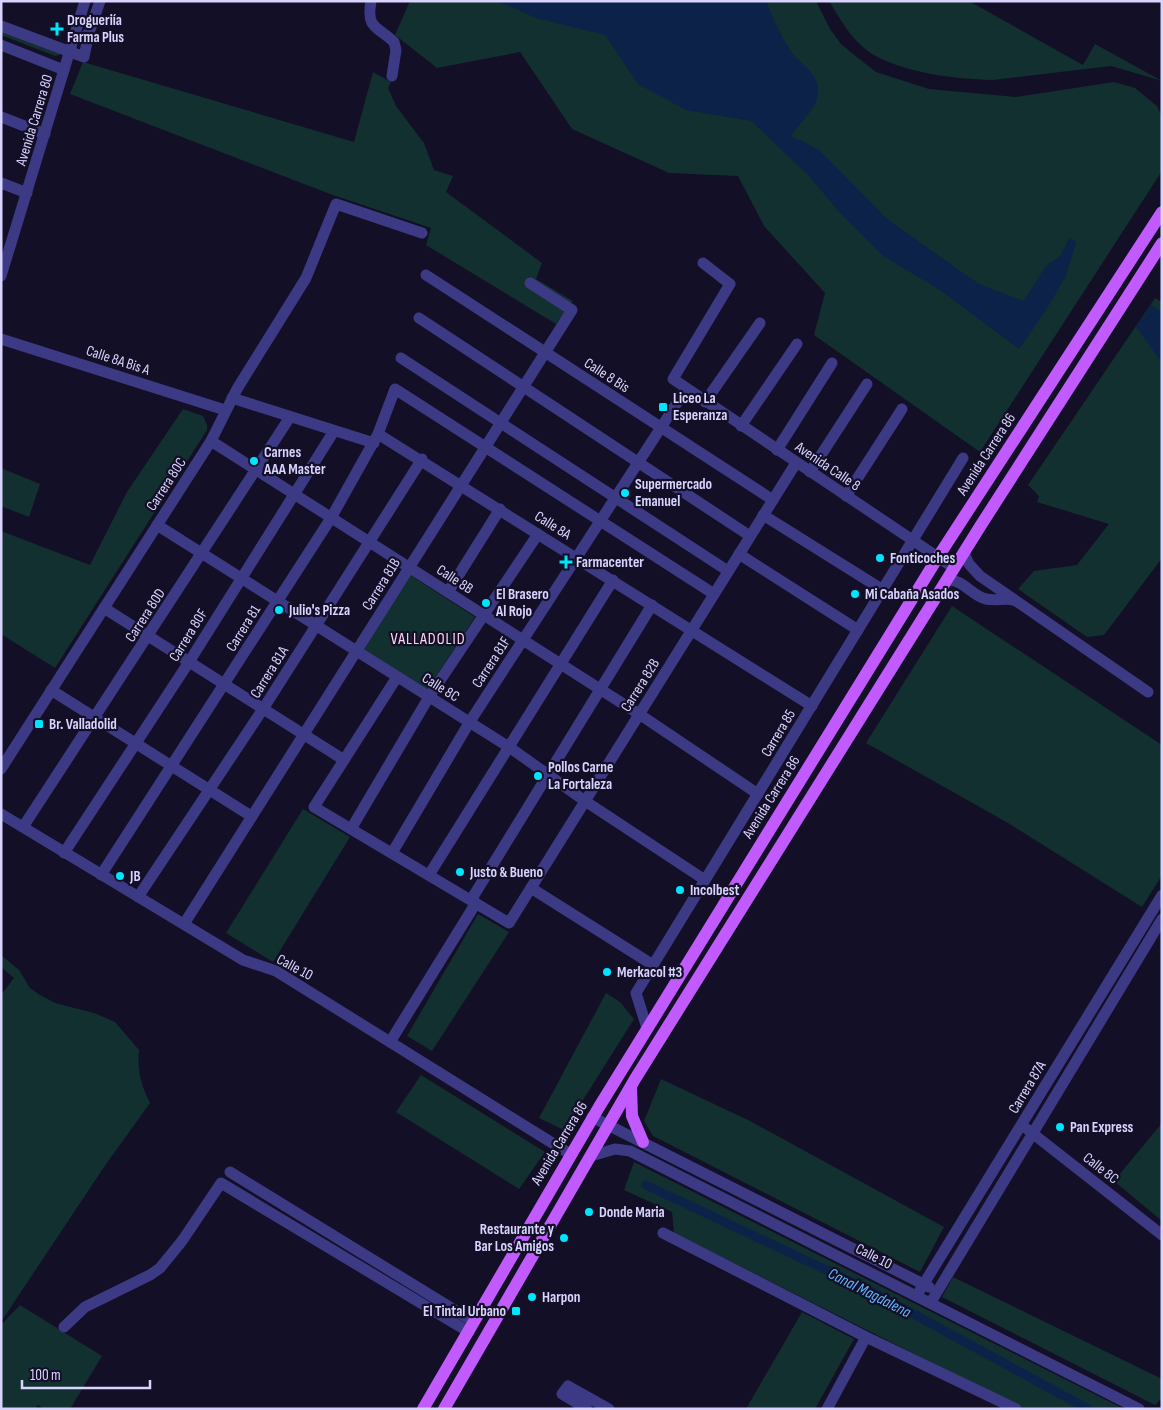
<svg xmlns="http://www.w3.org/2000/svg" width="1163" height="1410" font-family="'Sofia Sans Condensed',sans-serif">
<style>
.green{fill:#12302f}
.water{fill:#0c2248}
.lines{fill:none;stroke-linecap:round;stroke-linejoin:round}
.canal{stroke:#0c2248;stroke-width:9}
.minor{stroke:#3d3a85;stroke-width:11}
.major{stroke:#c25bff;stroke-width:12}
.poi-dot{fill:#00e5ff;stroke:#130f26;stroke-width:2}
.labels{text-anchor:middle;stroke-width:4.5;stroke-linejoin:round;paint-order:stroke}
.poi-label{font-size:15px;font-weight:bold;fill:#d9d4ff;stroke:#130f26;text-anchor:start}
.street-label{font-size:15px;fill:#d9d4ff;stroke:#130f26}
.neighbourhood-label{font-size:16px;letter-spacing:1px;fill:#ffd6f0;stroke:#130f26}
.water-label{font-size:16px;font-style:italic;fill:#62b6ff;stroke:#130f26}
</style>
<rect width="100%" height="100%" fill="#130f26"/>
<!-- green -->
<g class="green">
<path d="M410 1H816L830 29 841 44 853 54 876 72 929 89 1016 97 1114 82 1135 88 1157 106 1162 117V171L980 452 814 335 825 293 764 226 738 176 669 173 572 129 520 52 437 68 395 35Z"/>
<path d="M829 1H969L1083 65 1095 44 1162 81 1111 66 992 80C955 79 901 73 869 52 851 39 840 19 829 1Z"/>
<path d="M1 29 60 53V55L55 56 1 35Z"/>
<path d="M83 62 354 142 373 72 391 82 388 88 396 106 424 143 434 170 453 176 446 192 542 263 536 279 573 301 556 324 426 245 431 228 330 194 70 94Z"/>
<path d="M1155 298 1162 302V558L1104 635 1087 637 1018 589 1034 571 1077 565 1109 524 1037 502 1039 496 1028 485Z"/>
<path d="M183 409 203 416 207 425V430L55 668 1 634V531L90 565 127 492Z"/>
<path d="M1 468 40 484 29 517 1 506Z"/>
<path d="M410 575 475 617 427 690 362 648Z"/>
<path d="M952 606 1162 745V875L1142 907 1008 823 866 743Z"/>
<path d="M303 809 350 837 273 962 226 933Z"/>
<path d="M478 914 509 932 432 1051 407 1036Z"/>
<path d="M1 955 19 970 30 988 40 995 55 1003 94 1013 115 1022 139 1050C137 1071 141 1085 150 1103L104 1167 1 1322V995L14 978 1 967Z"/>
<path d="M606 993 620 1002 634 1019 564 1130 539 1118Z"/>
<path d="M421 1075 545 1152 519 1189 396 1112Z"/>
<path d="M661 1079 750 1121 944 1227 920 1272 653 1136 644 1121Z"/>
<path d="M1162 1123V1221L1114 1181Z"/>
<path d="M634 1162 1124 1409H1024L674 1233 672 1212 624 1190Z"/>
<path d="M953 1277 1162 1379V1398L1155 1405 942 1297Z"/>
<path d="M20 1305 102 1356 70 1409H45L38 1405 35 1409H1V1325Z"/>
<path d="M802 1312 854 1339 815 1409H746Z"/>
</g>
<!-- water -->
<g class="water">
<path d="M497 1H766C772 17 779 32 788 47 799 65 823 73 817 98 814 111 798 125 791 136L818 149 887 219 979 284 1024 301 1045 267 1060 256 1070 237 1076 242 1066 276 1046 310 1019 349 940 290 883 256 840 213 807 174 751 121 686 110 638 84 605 35 536 18Z"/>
<path d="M1151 305 1162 313V363L1136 327Z"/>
</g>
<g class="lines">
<!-- canal -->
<path class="canal" d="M646 1185 873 1292 1088 1409"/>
<!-- minor -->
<g class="minor">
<path d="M371 1C366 29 377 26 394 42L396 50 392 76"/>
<path d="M1 26 84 57 89 33"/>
<path d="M84 37 89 33 100 1"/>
<path d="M1 45 64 70"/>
<path d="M1 117 45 134"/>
<path d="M1 183 27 193"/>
<path d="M703 263 730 284 673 379 954 568"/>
<path d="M426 275 773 500"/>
<path d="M1 276 85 1"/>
<path d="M419 318 750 536"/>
<path d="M1 339 225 410"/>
<path d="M401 358 728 571"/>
<path d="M232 398 374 443"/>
<path d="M705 402 760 323"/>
<path d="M741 426 797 344"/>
<path d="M378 434 812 706"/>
<path d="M211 441 639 714 758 794"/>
<path d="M777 450 832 363"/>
<path d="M810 472 867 384"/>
<path d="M846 496 902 409"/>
<path d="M763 515 883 590"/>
<path d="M157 525 509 747 585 801 705 880"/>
<path d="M964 553 969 564 980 576 1148 692"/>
<path d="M739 554 858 630"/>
<path d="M947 580C963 579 972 596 986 599 995 601 1004 598 1014 600"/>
<path d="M448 592 500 509"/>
<path d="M104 608 344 760"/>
<path d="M397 677 314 807 509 923 796 463"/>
<path d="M51 690 251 816"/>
<path d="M1 769 211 441 237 389 306 278 336 204 422 233"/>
<path d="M1 814 243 960 276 971 570 1154"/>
<path d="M23 827 290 417"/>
<path d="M351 829 429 697 538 534"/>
<path d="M64 853 189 662 334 431"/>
<path d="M392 853 469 723 686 389"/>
<path d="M101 875 331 518 378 434 395 389 714 594"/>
<path d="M429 875 613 580"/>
<path d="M531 888 653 965"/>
<path d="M138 897 263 709 422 459"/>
<path d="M471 900 652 605"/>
<path d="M184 924 572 310 530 283"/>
<path d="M647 1028 636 993 963 458"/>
<path d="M390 1042 476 903"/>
<path d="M592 1117 929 1287"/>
<path d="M1027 1129 1162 1235"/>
<path d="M591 1156 615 1149 630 1151 1139 1409"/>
<path d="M230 1172 474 1322"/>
<path d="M663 1233 866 1337 1016 1409"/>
<path d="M917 1295 1162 895"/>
<path d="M931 1302 1162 919"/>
<path d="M64 1327 85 1307 150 1275 160 1268 182 1241 221 1183 469 1332"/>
<path d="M587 1409 562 1394 568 1386 609 1409"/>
<path d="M827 1409 866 1337"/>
</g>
<!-- major -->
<g class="major">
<path d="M631 1087 632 1116 643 1142"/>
<path d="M423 1409 599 1107 938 557 1162 212"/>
<path d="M444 1409 635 1079 981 525 1162 243"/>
</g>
</g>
<!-- markers -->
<g class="poi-dot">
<path d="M54.5 21.5h5v5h5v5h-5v5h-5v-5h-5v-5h5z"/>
<rect x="658" y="402" width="10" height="10" rx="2.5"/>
<circle cx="254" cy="461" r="5"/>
<circle cx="625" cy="493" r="5"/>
<circle cx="880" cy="558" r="5"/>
<path d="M563.5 554.5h5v5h5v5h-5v5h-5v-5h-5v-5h5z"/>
<circle cx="855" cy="594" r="5"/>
<circle cx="486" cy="603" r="5"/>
<circle cx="279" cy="610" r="5"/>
<rect x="34" y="719" width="10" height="10" rx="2.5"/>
<circle cx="538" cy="776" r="5"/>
<circle cx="460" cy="872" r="5"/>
<circle cx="120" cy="876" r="5"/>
<circle cx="680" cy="890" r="5"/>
<circle cx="607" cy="972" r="5"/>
<circle cx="1060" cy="1127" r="5"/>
<circle cx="589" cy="1212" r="5"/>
<circle cx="564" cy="1238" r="5"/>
<circle cx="532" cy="1297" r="5"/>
<rect x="511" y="1306" width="10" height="10" rx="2.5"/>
</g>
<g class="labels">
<!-- poi labels -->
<g class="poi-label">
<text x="67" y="25">Drogueriía<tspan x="67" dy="17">Farma Plus</tspan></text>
<text x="673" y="403">Liceo La<tspan x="673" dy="17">Esperanza</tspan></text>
<text x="264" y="457">Carnes<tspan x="264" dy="17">AAA Master</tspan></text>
<text x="635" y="489">Supermercado<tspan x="635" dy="17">Emanuel</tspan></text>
<text x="890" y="563">Fonticoches</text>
<text x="576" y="567">Farmacenter</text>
<text x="496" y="599">El Brasero<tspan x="496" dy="17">Al Rojo</tspan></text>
<text x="865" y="599">Mi Cabaña Asados</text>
<text x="289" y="615">Julio's Pizza</text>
<text x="49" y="729">Br. Valladolid</text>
<text x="548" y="772">Pollos Carne<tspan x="548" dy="17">La Fortaleza</tspan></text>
<text x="470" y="877">Justo &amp; Bueno</text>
<text x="130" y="881">JB</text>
<text x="690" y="895">Incolbest</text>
<text x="617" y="977">Merkacol #3</text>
<text x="1070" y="1132">Pan Express</text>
<text x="599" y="1217">Donde Maria</text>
<text x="554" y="1234" text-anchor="end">Restaurante y<tspan x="554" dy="17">Bar Los Amigos</tspan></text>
<text x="542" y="1302">Harpon</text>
<text x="506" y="1316" text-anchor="end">El Tintal Urbano</text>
</g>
<!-- street labels -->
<g class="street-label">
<text transform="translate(34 120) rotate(-73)" y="5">Avenida Carrera 80</text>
<text transform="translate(118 360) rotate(18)" y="5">Calle 8A Bis A</text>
<text transform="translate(607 375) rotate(33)" y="5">Calle 8 Bis</text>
<text transform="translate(986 454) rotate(-57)" y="5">Avenida Carrera 86</text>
<text transform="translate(828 466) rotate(34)" y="5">Avenida Calle 8</text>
<text transform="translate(166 484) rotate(-57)" y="5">Carrera 80C</text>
<text transform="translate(553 525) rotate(32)" y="5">Calle 8A</text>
<text transform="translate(455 579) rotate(33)" y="5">Calle 8B</text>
<text transform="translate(381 584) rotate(-58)" y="5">Carrera 81B</text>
<text transform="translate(145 615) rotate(-57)" y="5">Carrera 80D</text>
<text transform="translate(243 628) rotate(-58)" y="5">Carrera 81</text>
<text transform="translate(188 635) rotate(-58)" y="5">Carrera 80F</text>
<text transform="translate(491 662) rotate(-57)" y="5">Carrera 81F</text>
<text transform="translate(269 672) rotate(-58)" y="5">Carrera 81A</text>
<text transform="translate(640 685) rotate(-58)" y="5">Carrera 82B</text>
<text transform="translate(441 687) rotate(32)" y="5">Calle 8C</text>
<text transform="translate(778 733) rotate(-59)" y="5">Carrera 85</text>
<text transform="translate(771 797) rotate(-58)" y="5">Avenida Carrera 86</text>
<text transform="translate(295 967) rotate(28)" y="5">Calle 10</text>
<text transform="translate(1027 1087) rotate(-59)" y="5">Carrera 87A</text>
<text transform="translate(559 1143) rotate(-59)" y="5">Avenida Carrera 86</text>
<text transform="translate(1101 1168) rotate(38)" y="5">Calle 8C</text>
<text transform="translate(874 1256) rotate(27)" y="5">Calle 10</text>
</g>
<!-- neighbourhood labels -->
<g class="neighbourhood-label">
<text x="428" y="644">VALLADOLID</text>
</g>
<!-- water labels -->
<g class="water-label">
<text transform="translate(870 1292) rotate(27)" y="6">Canal Magdalena</text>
</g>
</g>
<!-- border -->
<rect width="1163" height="1410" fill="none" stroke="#d9d4ff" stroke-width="5"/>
<!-- scale -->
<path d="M22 1380v8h128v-8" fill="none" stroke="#d9d4ff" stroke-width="2.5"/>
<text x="30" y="1380" font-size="15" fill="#d9d4ff" stroke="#130f26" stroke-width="4" paint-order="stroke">100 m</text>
</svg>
